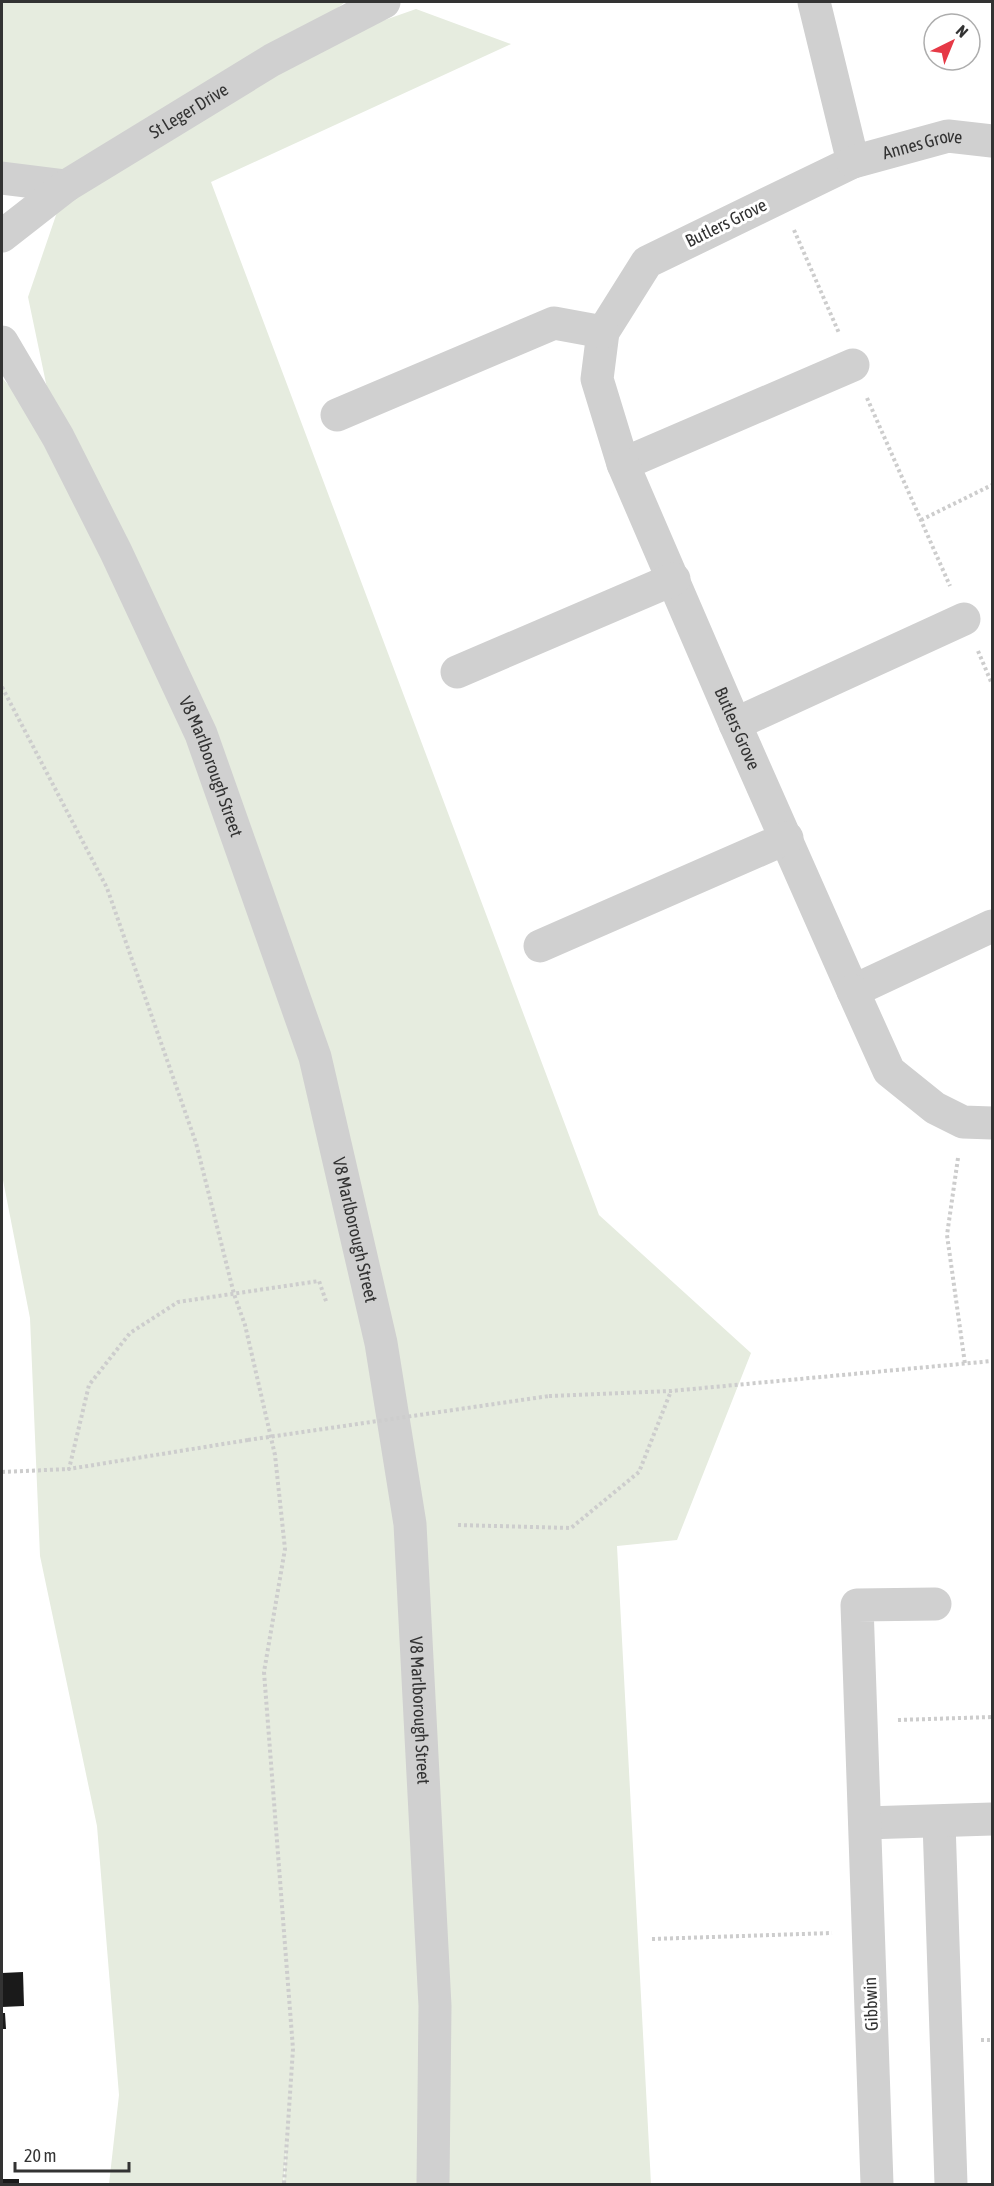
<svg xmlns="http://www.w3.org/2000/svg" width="994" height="2186" font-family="'Asap Condensed',sans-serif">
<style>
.green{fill:#e6ecdf}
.building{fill:#1a1a1a}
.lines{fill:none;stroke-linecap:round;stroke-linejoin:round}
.path{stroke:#cdcdcd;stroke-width:4;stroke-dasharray:3 3;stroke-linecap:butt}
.minor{stroke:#d0d0d0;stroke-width:33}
.path-bridge{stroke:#cdcdcd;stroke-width:4;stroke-dasharray:3 3;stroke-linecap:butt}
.labels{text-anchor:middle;stroke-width:6;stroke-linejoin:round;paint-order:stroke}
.street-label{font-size:18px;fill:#333;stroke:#fff}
</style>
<rect width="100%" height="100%" fill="#fff"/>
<!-- green -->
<path class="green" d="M2 2H345L274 59 416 9 511 44 211 182 599 1215 751 1353 677 1540 617 1546 651 2184H284L287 2136 283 2184H109L119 2095 97 1826 40 1556 30 1318 2 1175V378L57 436 28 297 66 186 2 178Z"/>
<!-- building -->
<g class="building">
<path d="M23 1972 24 2006 2 2007V1973Z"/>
<path d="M2 2013H5L6 2029H2Z"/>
<rect x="2" y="2179" width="17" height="5"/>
</g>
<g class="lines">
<!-- path -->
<g class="path">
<path d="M794 230 839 333"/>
<path d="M867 398 950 586"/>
<path d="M921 520 992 485"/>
<path d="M978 651 992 684"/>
<path d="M2 687 107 888 196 1143 234 1294 245 1325 275 1455 285 1549 264 1672 293 2049 284 2184"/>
<path d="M958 1158 947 1235 965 1364"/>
<path d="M549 1396 671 1391 992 1361"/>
<path d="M248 1440 69 1469 89 1385 130 1333 178 1302 319 1281 327 1304"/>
<path d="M2 1472 69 1469"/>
<path d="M458 1525 571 1528 639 1472 671 1391"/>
<path d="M898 1720 992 1717"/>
<path d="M652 1939 832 1933"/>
<path d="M981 2040H992"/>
</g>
<!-- minor -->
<g class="minor">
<path d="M814 2 853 162 647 262 603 332 597 379 623 464 853 365"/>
<path id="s1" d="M853 162 948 136 992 141"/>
<path d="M2 178 66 186"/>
<path id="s2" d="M2 236 66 186 272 60 384 2"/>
<path id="s3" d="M2 342 58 437 116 552 201 734 315 1057 381 1343 410 1524 435 2006 433 2184"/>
<path d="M337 415 554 323 603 332"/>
<path id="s4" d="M623 464 735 724 853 991 992 926"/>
<path d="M457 672 674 579"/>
<path d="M735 724 964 619"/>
<path d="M540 946 787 838"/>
<path d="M853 991 889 1071 935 1108 963 1122 992 1123"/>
<path d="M939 1822 951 2184"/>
<path d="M865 1823 992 1819"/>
<path d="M877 2184 857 1605 935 1604"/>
</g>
<!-- path-bridge -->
<path class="path-bridge" d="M248 1440 549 1396"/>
</g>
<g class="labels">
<!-- street labels -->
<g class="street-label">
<text dy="6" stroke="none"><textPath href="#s2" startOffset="225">St Leger Drive</textPath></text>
<text dy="6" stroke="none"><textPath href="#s1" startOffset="72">Annes Grove</textPath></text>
<text transform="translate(726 223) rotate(-26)" y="6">Butlers Grove</text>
<text dy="6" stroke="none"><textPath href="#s4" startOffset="288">Butlers Grove</textPath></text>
<text dy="6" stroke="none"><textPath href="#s3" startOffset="474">V8 Marlborough Street</textPath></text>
<text dy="6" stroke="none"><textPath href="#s3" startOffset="960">V8 Marlborough Street</textPath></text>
<text dy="6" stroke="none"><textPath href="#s3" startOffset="1446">V8 Marlborough Street</textPath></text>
<text transform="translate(871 2004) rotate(-92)" y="6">Gibbwin</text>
</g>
</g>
<!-- border -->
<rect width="994" height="2186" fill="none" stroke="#333333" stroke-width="6"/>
<!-- north arrow -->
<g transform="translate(952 42) rotate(43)"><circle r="28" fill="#ffffff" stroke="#adadad" stroke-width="1.5"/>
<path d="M0-4.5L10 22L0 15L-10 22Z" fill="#e63946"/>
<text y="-9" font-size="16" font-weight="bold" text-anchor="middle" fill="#333333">N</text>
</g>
<!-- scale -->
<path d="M15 2162v9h114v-9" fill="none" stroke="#333333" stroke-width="3"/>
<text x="24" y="2162" font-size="18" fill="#333333" stroke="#ffffff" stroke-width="4.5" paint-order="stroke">20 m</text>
</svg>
